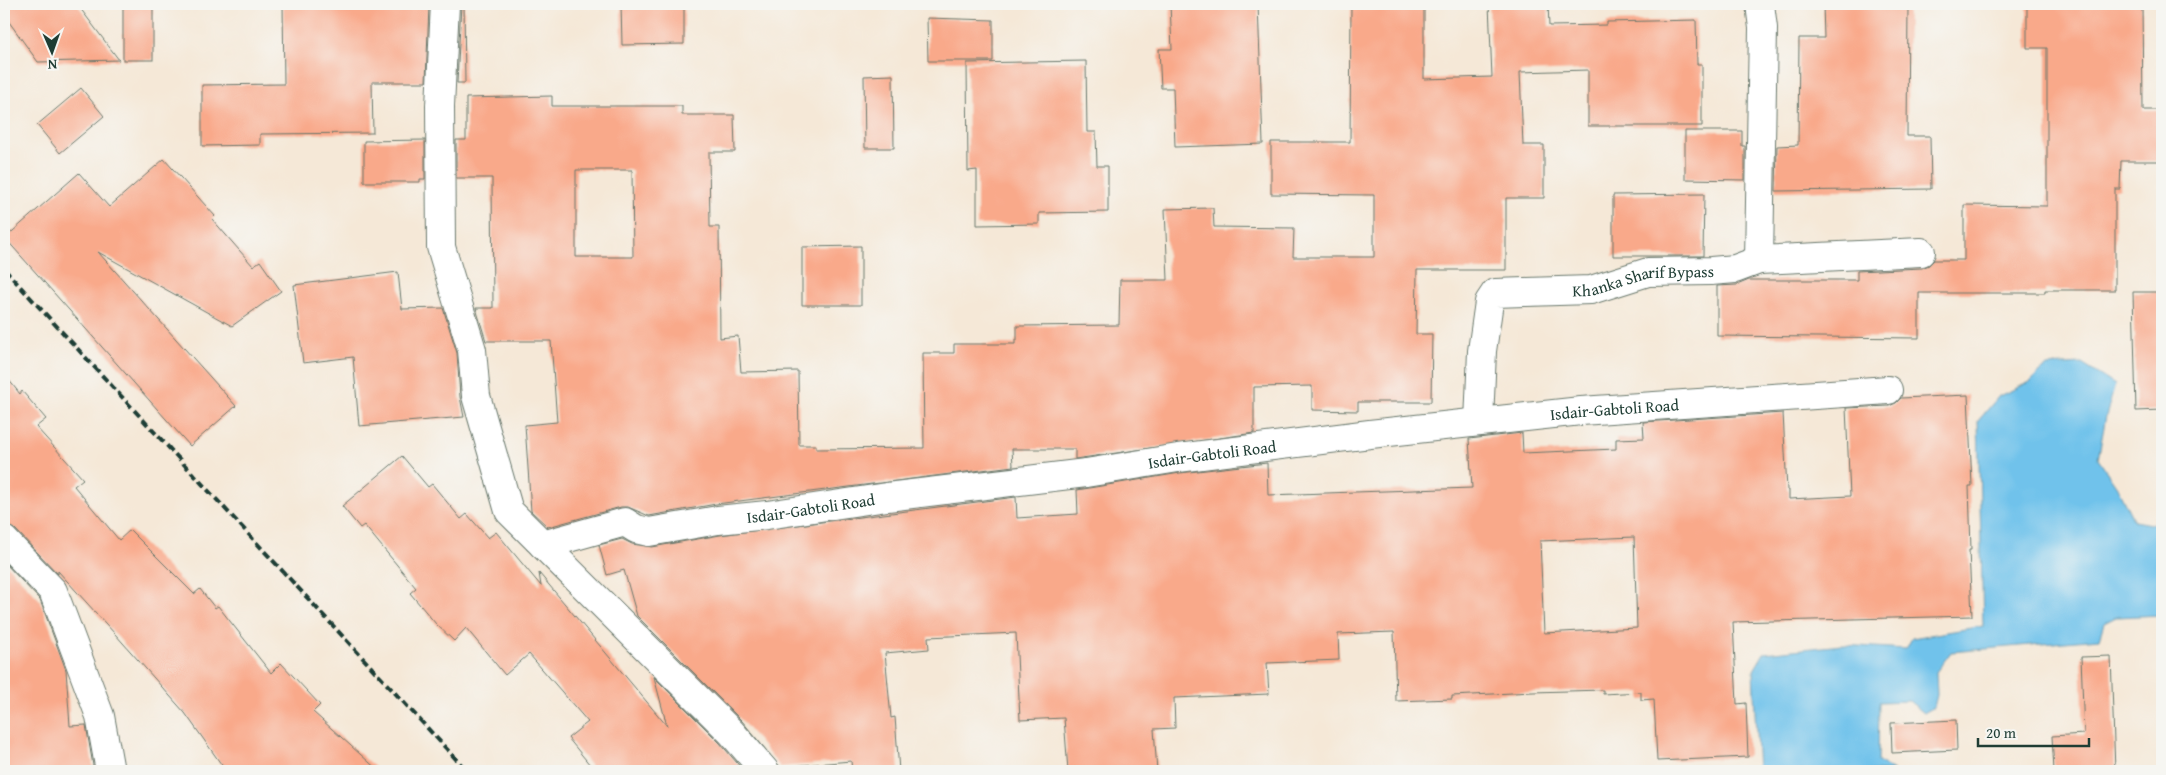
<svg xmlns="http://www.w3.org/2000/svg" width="2166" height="775" font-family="'Gentium Book Plus',serif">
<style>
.water{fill:#70c2eb;stroke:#488090}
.building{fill:#f9a98a;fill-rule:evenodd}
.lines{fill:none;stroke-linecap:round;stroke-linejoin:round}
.minor-casing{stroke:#6a796d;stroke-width:30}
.minor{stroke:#fff;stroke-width:28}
.rail{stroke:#1f3d34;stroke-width:4;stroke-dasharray:8 4;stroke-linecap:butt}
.labels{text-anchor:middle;stroke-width:4;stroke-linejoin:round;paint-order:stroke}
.street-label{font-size:16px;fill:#1f3d34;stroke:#f6f6f2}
</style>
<rect width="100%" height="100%" fill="#f6f6f2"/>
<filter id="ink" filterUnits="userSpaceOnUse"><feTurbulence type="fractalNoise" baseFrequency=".02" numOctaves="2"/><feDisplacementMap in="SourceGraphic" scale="10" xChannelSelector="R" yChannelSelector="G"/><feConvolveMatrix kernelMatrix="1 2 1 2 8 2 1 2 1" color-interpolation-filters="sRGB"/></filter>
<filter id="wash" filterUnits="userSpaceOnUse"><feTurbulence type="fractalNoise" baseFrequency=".0096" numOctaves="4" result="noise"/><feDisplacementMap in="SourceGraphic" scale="20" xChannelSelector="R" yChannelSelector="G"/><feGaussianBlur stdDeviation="1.12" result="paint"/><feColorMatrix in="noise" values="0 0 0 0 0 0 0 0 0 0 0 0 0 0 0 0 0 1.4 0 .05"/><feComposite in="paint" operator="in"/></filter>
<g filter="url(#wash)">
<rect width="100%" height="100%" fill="#f5e8d7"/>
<!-- water -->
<path class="water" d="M2082 364 2115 385 2106 416 2098 459 2117 487 2134 521 2162 526V615L2116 617 2104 623 2099 639 1951 652 1936 672 1937 695 1934 707 1924 713 1909 701 1879 702 1878 762 1894 771H1758L1753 672 1764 653 1842 645 1906 649 1912 638 1983 626 1978 421 1999 396 2030 382 2047 366Z"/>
<g id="blocks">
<!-- building -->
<g class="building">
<path d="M4 4H77L119 60 38 62 4 15Z"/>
<rect x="123" y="4" width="30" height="56"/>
<path d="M283 4H427L429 5 426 82H372L373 133 260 134V145L202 146V85L284 84Z"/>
<path d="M461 4H464L465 83H457Z"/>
<path d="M621 4H684V44L622 45Z"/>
<path d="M1170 4H1258L1263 144 1175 147 1173 88H1161L1159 49H1172Z"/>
<path d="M1351 4H1424V79L1492 77 1489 4H1548L1549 26 1607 25V22L1696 20 1697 64H1702V126H1588V70L1520 72 1523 145H1544V198H1506V270H1417L1416 334H1432L1431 402H1358V411L1312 410V386L1254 387V433L1075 459V449H1012L1013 466 716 504 649 516 628 507H621L548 527 531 511 525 425 557 422 551 341H486L476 308H493L492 178H456V140H466V98L552 96V106H682V115H734L735 152H709L710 227H719L720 338 738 336 741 372 798 371 799 445H816V449L924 448 923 353H954V344H1015V340H1017V326L1119 325 1120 280H1168L1165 209 1213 208 1214 227 1294 228 1293 257H1374V195L1271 194V142H1350ZM576 170H632L633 257H576Z"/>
<path d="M1823 4H1908L1907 136H1930L1931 189 1776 191 1777 146 1798 145 1799 38H1824Z"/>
<path d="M2027 4H2142L2143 110H2162V161H2121L2120 189H2115V290H2045V293H1919V338L1717 336V286L1737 285 1749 280H1857V271L1922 268 1929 265 1934 260H1964V205L2047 206V48H2027Z"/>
<path d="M927 18 993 20V61H928Z"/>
<path d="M1086 61 1087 132H1096L1097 166H1108V212L1039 213V224L977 225V170L968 171 967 63Z"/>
<path d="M893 75 894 148H865L864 76Z"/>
<path d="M81 88 104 116 60 153 37 125Z"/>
<path d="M1685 131H1742V146H1745V180L1685 179Z"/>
<path d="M425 140V179H420V182H364V141Z"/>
<path d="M164 159 215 216 212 219 253 266 260 261 281 291 232 326 98 252 236 406 190 446 5 238 79 173 109 207Z"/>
<path d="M1704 194 1703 256H1613V195Z"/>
<path d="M861 246V305H802V247Z"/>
<path d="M398 272 402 309 443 308 457 353 460 397 464 417 359 426 353 357 303 363 294 285Z"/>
<path d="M2133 292H2162V410L2136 411Z"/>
<path d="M4 374 20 394 22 391 46 419 36 427 83 479 74 486 119 540 130 530 194 594 200 589 215 608 218 606 271 673 281 663 320 705 313 712 379 771H226L185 713 115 634 58 571V574L15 529 4 525Z"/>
<path d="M1968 395 1972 486H1969L1971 550H1969L1972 616 1733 622 1737 704 1746 703 1748 757 1657 761 1654 699 1641 700V692L1603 694V690L1533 692 1452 696V699L1396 701 1394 632 1338 634 1339 660 1267 663 1269 694 1174 698 1175 728 1154 729 1157 771H1068L1064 718 1020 720 1016 633 928 637 929 649 885 653 891 718 895 717 899 771H852L851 761 780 767 742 721 637 616 624 570 607 575 599 545 622 539 632 544 652 547 720 535 1016 497 1017 518 1078 514 1077 490 1180 473 1267 463 1268 495 1472 488 1469 439 1522 433 1523 453 1616 449V439L1644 438 1643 422 1783 413 1787 490H1789V499L1850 496 1846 408 1889 406 1896 403 1901 398ZM1634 537 1637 628 1544 633 1540 541Z"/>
<path d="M402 456 428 487 432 484 461 519 467 514 488 538 496 532 541 586 539 573 667 726 654 677 720 743 743 770 595 771 568 738 588 722 529 654 505 675 466 628 454 641 436 624 410 593 416 588 364 525 360 528 342 506Z"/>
<path d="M4 562 40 600 66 670 70 726 86 725 94 771H4Z"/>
<path d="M2111 656 2115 771H2054L2052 736 2084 734 2081 657Z"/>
<path d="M1956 720 1957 750 1892 753 1891 723Z"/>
</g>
</g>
</g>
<g filter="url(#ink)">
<use href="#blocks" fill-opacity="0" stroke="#6a796d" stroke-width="1"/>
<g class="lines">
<defs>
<g id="minor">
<path d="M445 4 440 106 441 247 472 350 476 396 509 511 731 732 765 771"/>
<path d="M1759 260 1763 28 1760 4"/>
<path id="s1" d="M1479 422 1482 351 1489 302 1495 293 1591 290 1648 272 1711 271 1735 269 1759 260 1921 252"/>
<path d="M4 540 53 591 100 716 110 771"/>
<path id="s2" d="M543 545 625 522 636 529 649 532 718 520 767 515 887 497 1086 473 1178 458 1370 434 1581 411 1888 390"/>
</g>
</defs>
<!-- minor casing -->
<use href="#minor" class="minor-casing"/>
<!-- minor -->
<use href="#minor" class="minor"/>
<!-- rail -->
<path class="rail" d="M4 269 467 771"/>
</g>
</g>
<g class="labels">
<!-- street labels -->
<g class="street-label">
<text dy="6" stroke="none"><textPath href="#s1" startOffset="281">Khanka Sharif Bypass</textPath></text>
<text dy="6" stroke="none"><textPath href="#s2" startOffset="1085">Isdair-Gabtoli Road</textPath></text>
<text dy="6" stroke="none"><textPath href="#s2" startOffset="680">Isdair-Gabtoli Road</textPath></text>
<text dy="6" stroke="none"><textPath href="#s2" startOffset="275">Isdair-Gabtoli Road</textPath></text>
</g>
</g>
<!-- margin -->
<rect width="2166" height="775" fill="none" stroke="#f6f6f2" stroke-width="20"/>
<!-- north arrow -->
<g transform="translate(52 52) rotate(178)" stroke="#f6f6f2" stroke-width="4" paint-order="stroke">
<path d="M0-4L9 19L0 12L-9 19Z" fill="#1f3d34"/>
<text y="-8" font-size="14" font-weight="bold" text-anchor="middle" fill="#1f3d34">N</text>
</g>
<!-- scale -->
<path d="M1978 738v8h111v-8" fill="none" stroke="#1f3d34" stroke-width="2.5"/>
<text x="1986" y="738" font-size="15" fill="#1f3d34" stroke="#f6f6f2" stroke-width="4" paint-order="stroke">20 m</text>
</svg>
